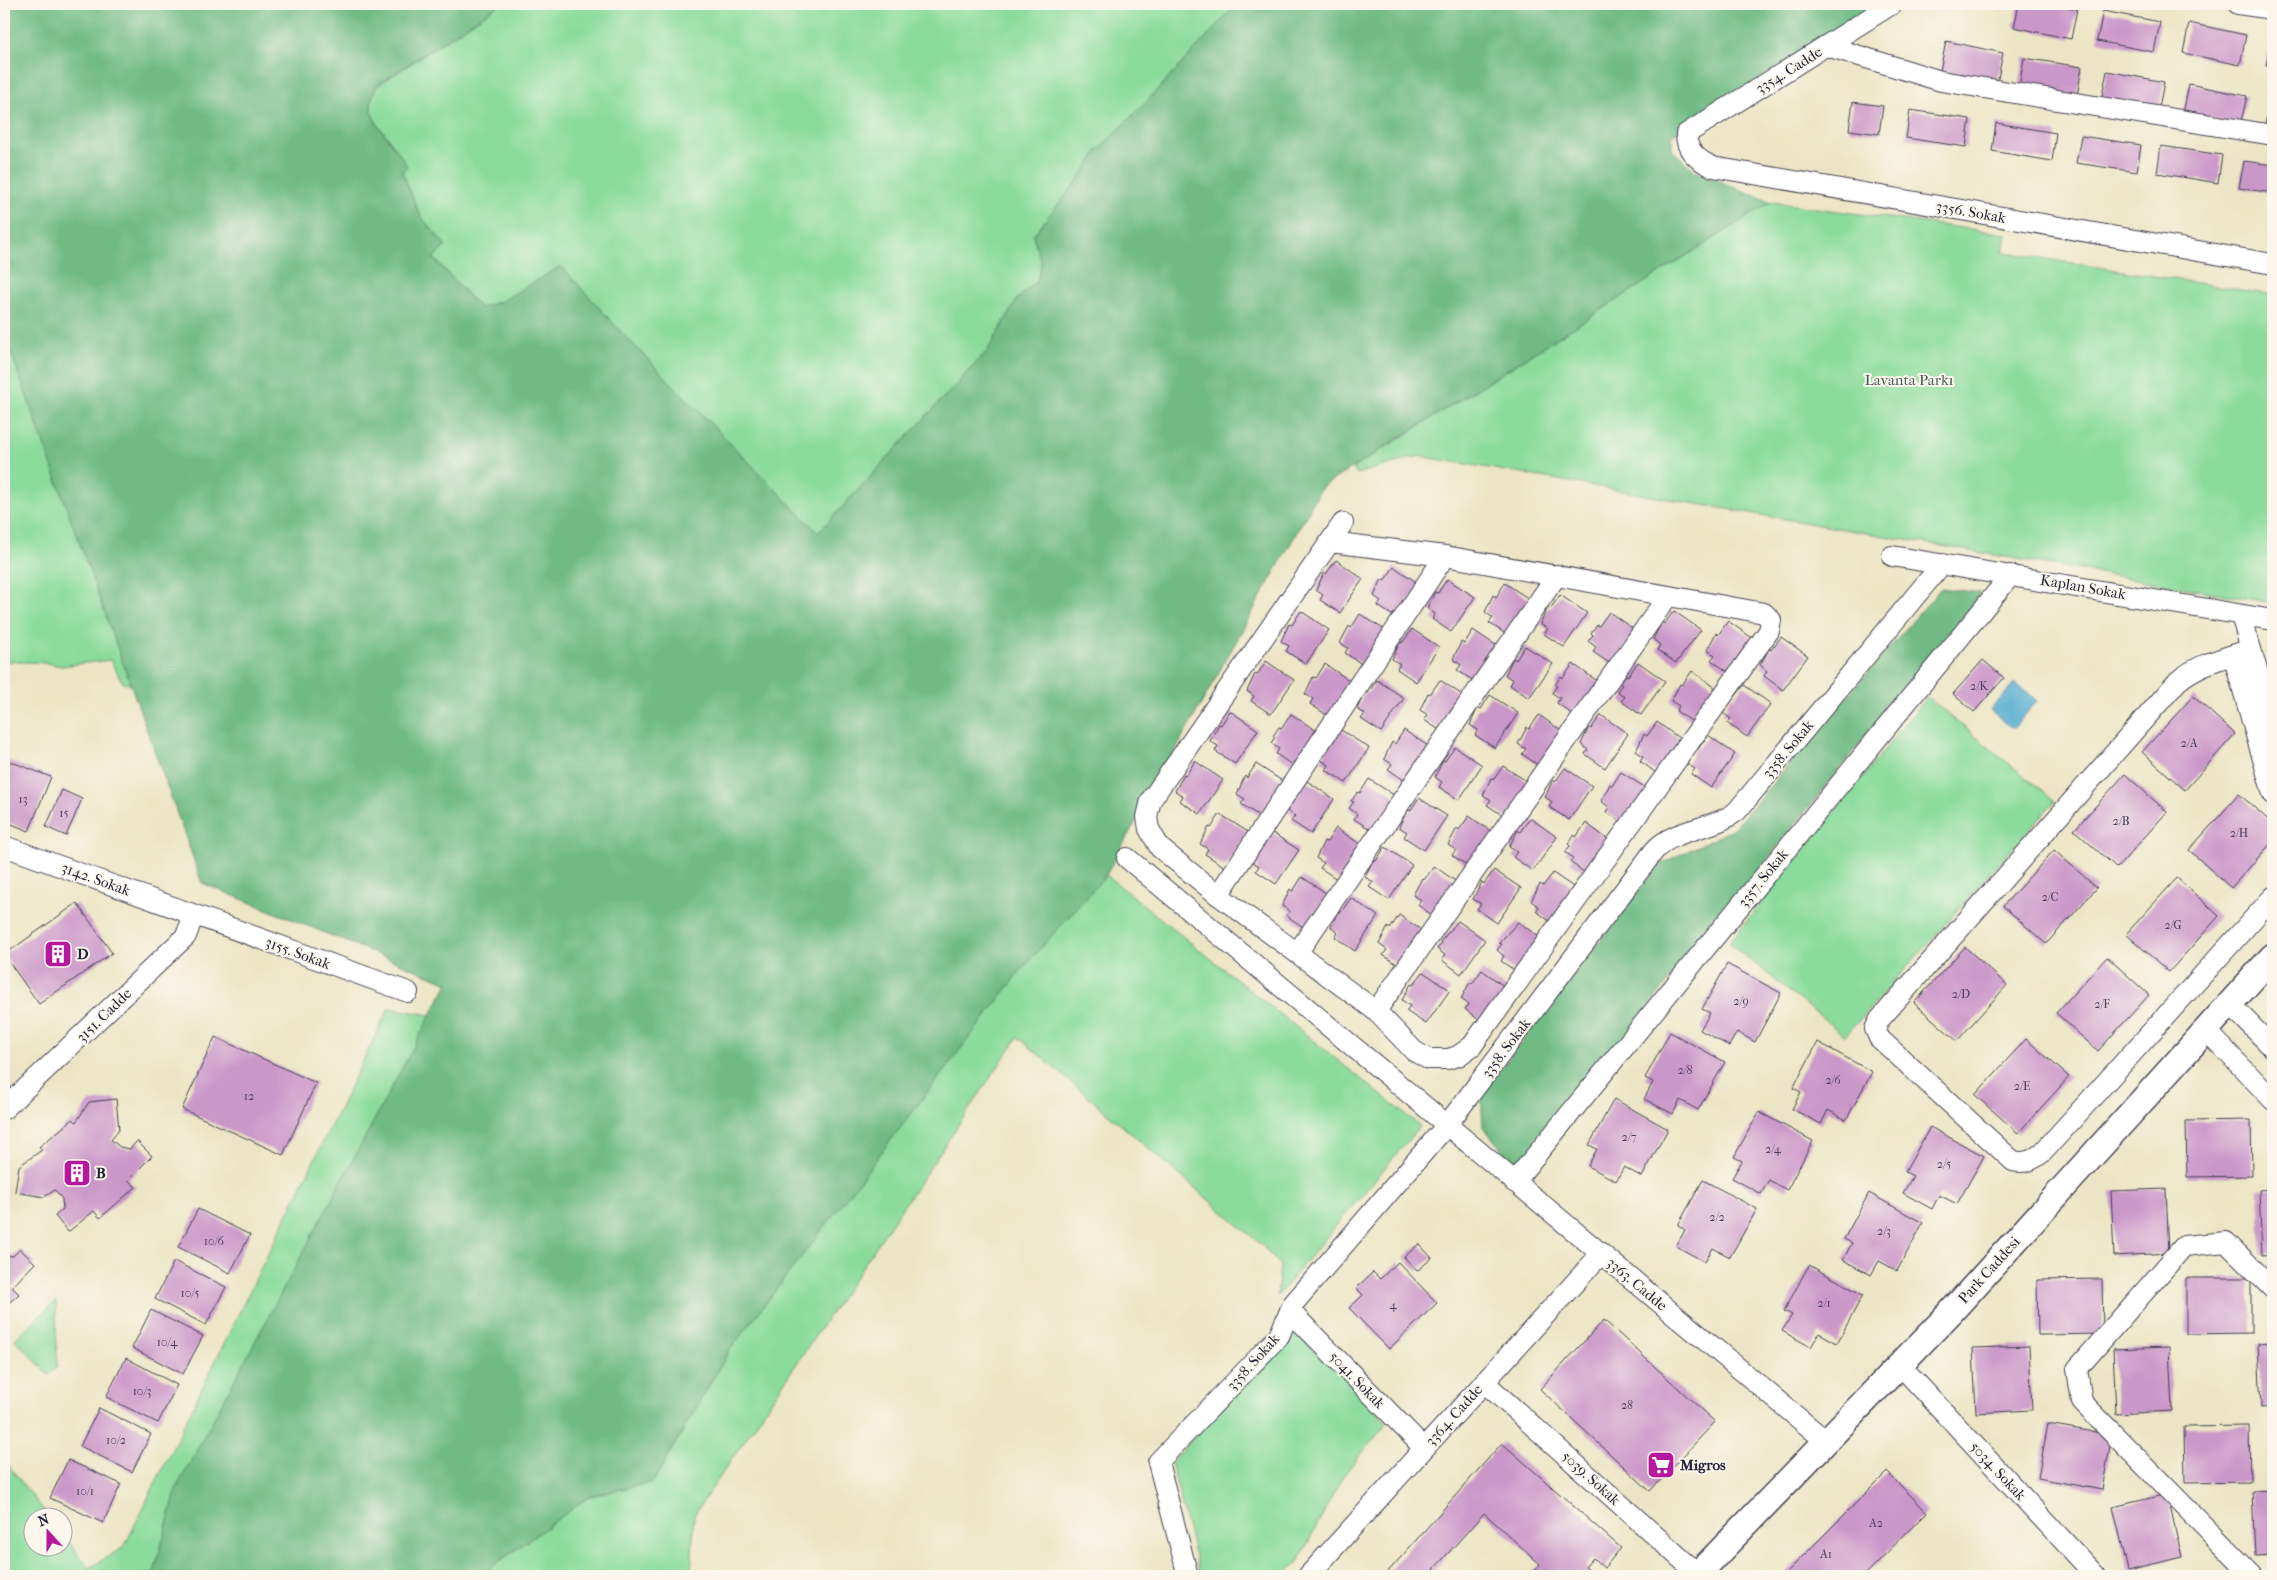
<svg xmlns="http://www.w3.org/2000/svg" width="2277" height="1580" font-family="'IM FELL French Canon',serif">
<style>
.green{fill:#8adb9c;stroke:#567e6c}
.forest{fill:#6fbb84;stroke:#486e60}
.water{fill:#52acd0;stroke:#3a6786}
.building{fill:#ca97c9}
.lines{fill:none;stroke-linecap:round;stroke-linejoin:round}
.minor-casing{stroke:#403f50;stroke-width:22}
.tertiary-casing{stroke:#403f50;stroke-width:28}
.minor{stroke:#fff;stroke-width:20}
.tertiary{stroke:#fff;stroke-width:25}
.labels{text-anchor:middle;stroke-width:4;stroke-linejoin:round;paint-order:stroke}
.number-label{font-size:12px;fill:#4c3f5e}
.street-label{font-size:15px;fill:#22223b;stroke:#fbf7ec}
.park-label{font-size:15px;fill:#415a58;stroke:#fbf7ec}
.poi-label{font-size:15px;font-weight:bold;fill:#22223b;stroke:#fbf7ec;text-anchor:start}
</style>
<rect width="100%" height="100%" fill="#fbf7ec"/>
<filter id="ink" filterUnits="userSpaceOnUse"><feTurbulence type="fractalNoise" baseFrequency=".02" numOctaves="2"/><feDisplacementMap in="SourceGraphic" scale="10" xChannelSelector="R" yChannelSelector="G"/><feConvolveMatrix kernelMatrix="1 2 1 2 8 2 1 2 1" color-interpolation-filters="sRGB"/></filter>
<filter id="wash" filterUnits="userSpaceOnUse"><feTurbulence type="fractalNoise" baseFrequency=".0096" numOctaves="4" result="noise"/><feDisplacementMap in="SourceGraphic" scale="20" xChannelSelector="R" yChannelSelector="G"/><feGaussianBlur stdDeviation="1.12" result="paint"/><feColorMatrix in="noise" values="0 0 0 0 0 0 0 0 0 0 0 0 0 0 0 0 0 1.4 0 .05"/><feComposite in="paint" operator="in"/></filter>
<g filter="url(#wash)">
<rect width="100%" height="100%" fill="#ece5c5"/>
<!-- green -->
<g class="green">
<path d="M500 4H1237L1150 98 1099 149 1076 183 1033 235 1042 263 1037 281 1018 298 988 350 818 533 622 333 561 266 502 301 480 308 433 257 446 246 421 217 402 172 407 166C402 158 397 150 391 142 376 121 363 113 377 86Z"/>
<path d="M1771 202 2006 234 2003 252 2273 295V603L1419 456 1356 474 1353 468Z"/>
<path d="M4 333 131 685 123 683 110 660 61 666 46 663 4 661Z"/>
<path d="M1927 697 2055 801 1845 1036 1729 943Z"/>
<path d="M1106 875 1420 1126 1277 1296 1280 1266 1264 1247 1018 1037 694 1515 691 1576H479L590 1496 653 1482 729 1351 1022 969Z"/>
<path d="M389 1008 431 1015 177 1487 154 1573 150 1576H4V1460L49 1517 32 1518V1548H62L63 1534 89 1568 124 1547Z"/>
<path d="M56 1301 57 1367 49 1375 15 1339Z"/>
<path d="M1298 1328 1387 1423 1342 1477 1298 1562 1283 1576H1200L1171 1462Z"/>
</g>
<!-- forest -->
<g class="forest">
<path d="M4 4H500L377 85C363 113 376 121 391 143 397 150 402 158 407 166L402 172 421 217 446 246 433 258 480 308 502 301 561 266 622 333 818 533 988 350 1018 298 1037 281 1041 263 1033 235 1076 183 1099 149 1150 98 1237 4H1876L1672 135V150L1695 171 1771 202 1322 487 1106 875 1022 969 729 1351 653 1482 590 1496 479 1576H150L154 1573 177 1487 448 983 202 883 4 333Z"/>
<path d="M1941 588 1981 593 1520 1166 1509 1158 1483 1127 1481 1095 1657 867C1682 851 1711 843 1735 827Z"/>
</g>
<!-- water -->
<path class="water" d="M2015 683 2037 701 2013 729 1990 710Z"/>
<g id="blocks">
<!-- building -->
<g class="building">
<path d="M2019 4H2053L2077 9 2071 39 2014 27Z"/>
<path d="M2103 11 2160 22 2154 52 2097 41Z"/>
<path d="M2189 23 2246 35 2240 65 2183 53Z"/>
<path d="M2272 33 2273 34V68L2266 66Z"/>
<path d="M1946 41 2003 53 1997 83 1940 71Z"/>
<path d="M2024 58 2082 67 2077 97 2019 87Z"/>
<path d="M2107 71 2164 82 2158 113 2101 101Z"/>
<path d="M2189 84 2247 96 2240 126 2183 114Z"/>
<path d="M2271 95H2273V126L2265 125Z"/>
<path d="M1853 102 1883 106 1879 134 1849 130Z"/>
<path d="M1910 110 1970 119 1966 147 1906 138Z"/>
<path d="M1996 123 2056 133 2052 161 1992 151Z"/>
<path d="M2081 136 2141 145 2137 172 2076 163Z"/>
<path d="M2161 146 2222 155 2218 183 2157 173Z"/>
<path d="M2244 161 2273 165V193L2239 188Z"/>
<path d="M1336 560 1363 579 1340 613 1320 600 1323 595 1316 590 1324 573 1326 574Z"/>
<path d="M1394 567 1421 585 1398 619 1378 606 1381 601 1374 596 1382 579 1384 581Z"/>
<path d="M1447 579 1475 597 1451 632 1432 619 1435 614 1427 608 1435 592 1438 593Z"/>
<path d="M1505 583 1532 601 1509 636 1489 623 1493 618 1485 612 1493 595 1496 597Z"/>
<path d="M1560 595 1587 613 1564 647 1544 634 1548 629 1540 624 1548 607 1550 609Z"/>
<path d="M1301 611 1329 630 1306 664 1286 651 1289 646 1281 641 1289 624 1292 625Z"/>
<path d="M1674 611 1701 630 1676 663 1657 650 1660 645 1653 639 1662 622 1664 624Z"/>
<path d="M1609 612 1636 631 1612 665 1593 652 1596 647 1588 641 1593 635 1591 633 1597 625 1599 626Z"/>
<path d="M1360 614 1388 632 1365 666 1345 653 1348 648 1340 643 1349 626 1351 628Z"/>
<path d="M1728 621 1755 640 1731 674 1711 660 1715 655 1707 650 1716 633 1718 635Z"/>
<path d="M1412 629 1439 647 1416 682 1397 669 1400 664 1392 659 1400 642 1402 643Z"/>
<path d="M1473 630 1500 648 1477 683 1457 670 1461 665 1453 659 1461 642 1464 644Z"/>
<path d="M1781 637 1808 656 1783 690 1764 676 1767 671 1760 665 1769 649 1771 650Z"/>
<path d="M1525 646 1553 664 1529 698 1510 685 1513 680 1505 675 1513 658 1516 660Z"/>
<path d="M1983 660 2004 678 1974 712 1953 694Z"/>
<path d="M1266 661 1294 680 1271 714 1251 701 1254 696 1247 691 1255 674 1257 675Z"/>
<path d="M1638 662 1665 681 1641 715 1621 701 1625 697 1617 691 1622 685 1619 683 1626 675 1628 676Z"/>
<path d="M1325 664 1353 683 1330 717 1310 704 1313 699 1305 694 1313 677 1316 678Z"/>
<path d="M1573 664 1600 683 1576 717 1557 703 1560 698 1552 693 1557 686 1555 685 1561 676 1563 678Z"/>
<path d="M1692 671 1719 690 1696 724 1676 711 1679 706 1671 701 1680 684 1682 685Z"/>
<path d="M1377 680 1404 698 1381 732 1361 719 1365 714 1357 709 1365 692 1368 693Z"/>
<path d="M1440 680 1467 698 1444 733 1424 720 1428 715 1420 710 1428 693 1430 694Z"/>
<path d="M1744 685 1771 704 1747 737 1727 723 1731 719 1723 713 1728 706 1726 705 1732 696 1734 698Z"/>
<path d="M1490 695 1518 713 1495 748 1475 735 1478 730 1470 725 1478 707 1481 709Z"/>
<path d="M2193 696 2235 734 2185 790 2142 752Z"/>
<path d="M1230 711 1258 730 1235 764 1215 751 1218 746 1210 741 1219 724 1221 725Z"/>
<path d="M1291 714 1318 732 1295 767 1276 754 1279 749 1271 743 1275 737 1273 736 1279 727 1282 728Z"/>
<path d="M1539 715 1566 734 1542 768 1522 754 1526 749 1518 744 1527 727 1529 729Z"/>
<path d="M1601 715 1628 734 1605 768 1585 754 1588 750 1581 744 1589 727 1591 729Z"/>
<path d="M1657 722 1683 741 1659 775 1640 761 1643 756 1636 751 1644 734 1647 736Z"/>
<path d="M1341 730 1369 748 1346 783 1326 770 1329 765 1321 760 1326 753 1324 752 1330 743 1332 744Z"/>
<path d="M1404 730 1431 748 1408 783 1388 769 1392 764 1384 759 1392 742 1395 744Z"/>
<path d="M1708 735 1735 754 1711 788 1691 774 1695 769 1687 764 1696 747 1698 749Z"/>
<path d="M1455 747 1482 765 1459 800 1439 787 1442 782 1435 777 1443 760 1445 761Z"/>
<path d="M4 759 51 777 29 831 4 821Z"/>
<path d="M1195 761 1223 780 1200 814 1180 801 1183 796 1175 791 1184 774 1186 775Z"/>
<path d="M1256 764 1284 782 1261 817 1241 804 1245 799 1237 794 1245 776 1247 778Z"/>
<path d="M1503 766 1531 784 1507 818 1487 805 1491 800 1483 795 1491 778 1494 779Z"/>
<path d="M1565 768 1592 786 1569 820 1549 807 1552 802 1545 797 1553 780 1555 782Z"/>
<path d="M1621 772 1649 790 1626 825 1606 812 1609 807 1601 801 1610 784 1612 786Z"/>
<path d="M2125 774 2167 812 2117 868 2074 830Z"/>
<path d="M1369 779 1397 797 1374 832 1354 819 1357 814 1349 808 1354 802 1351 801 1358 792 1360 793Z"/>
<path d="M1307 781 1334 799 1311 834 1291 821 1295 816 1287 811 1295 793 1297 795Z"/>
<path d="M62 790 82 799 66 836 46 827Z"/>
<path d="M2239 794 2273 824V841L2231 888 2189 850Z"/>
<path d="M1419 798 1447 816 1424 850 1404 837 1407 832 1399 827 1407 810 1410 811Z"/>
<path d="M1220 814 1248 832 1225 867 1205 854 1208 849 1200 844 1209 827 1211 828Z"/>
<path d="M1469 816 1496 835 1472 869 1452 855 1456 850 1448 845 1457 828 1459 830Z"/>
<path d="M1530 818 1557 837 1533 871 1513 857 1517 852 1509 847 1518 830 1520 832Z"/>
<path d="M1586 823 1613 843 1589 876 1570 862 1573 858 1565 852 1570 846 1568 844 1574 835 1576 837Z"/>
<path d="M1336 828 1363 846 1340 881 1320 868 1324 863 1316 858 1324 841 1327 842Z"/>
<path d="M1271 832 1299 850 1276 884 1256 871 1259 866 1251 861Z"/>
<path d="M1385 847 1412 865 1389 900 1369 887 1373 882 1365 877 1373 860 1376 861Z"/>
<path d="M2054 850 2097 888 2046 944 2003 906Z"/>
<path d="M1434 866 1461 885 1437 919 1418 905 1421 900 1413 895 1422 878 1424 880Z"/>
<path d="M1494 870 1521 888 1497 923 1477 909 1481 904 1473 899 1482 882 1484 884Z"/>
<path d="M1553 873 1579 891 1555 925 1536 911 1539 907 1531 901 1540 884 1543 886Z"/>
<path d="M1302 877 1329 895 1306 929 1287 916 1290 911 1282 906 1290 889 1293 891Z"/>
<path d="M2177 878 2219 916 2169 972 2126 934Z"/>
<path d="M1351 898 1378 916 1355 951 1335 937 1338 933 1331 927 1339 911 1341 912Z"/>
<path d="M77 903 112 953 39 1004 4 955Z"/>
<path d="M1399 915 1427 934 1403 968 1383 955 1387 950 1379 944 1388 927 1390 929Z"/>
<path d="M1458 921 1485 940 1461 974 1442 960 1445 955 1437 949 1442 943 1440 942Z"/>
<path d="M1518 922 1545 941 1520 974 1501 961 1504 956 1497 950 1502 944 1499 943Z"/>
<path d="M1965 947 2007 985 1957 1041 1914 1003Z"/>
<path d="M2107 957 2149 995 2098 1051 2056 1013Z"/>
<path d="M1727 964 1781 993 1755 1042 1737 1032 1729 1046 1700 1030 1710 1013 1702 1009Z"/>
<path d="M1482 970 1509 990 1484 1024 1465 1009 1468 1004 1461 999 1470 982 1472 984Z"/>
<path d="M1423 972 1450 990 1426 1024 1406 1011 1410 1006 1402 1000 1411 984 1413 985Z"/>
<path d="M1670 1032 1725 1062 1698 1110 1680 1100 1673 1114 1644 1099 1653 1082 1645 1078Z"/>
<path d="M215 1037 316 1083 283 1155 182 1109Z"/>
<path d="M2026 1039 2069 1077 2018 1133 1975 1095Z"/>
<path d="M1818 1042 1872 1072 1846 1120 1828 1110 1821 1124 1792 1109 1801 1092 1793 1088Z"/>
<path d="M116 1099 119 1130 111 1140 120 1147 130 1149 137 1141 152 1156 128 1180 136 1187 100 1218 94 1211 68 1232 55 1216 63 1209 62 1199 55 1190 44 1197 15 1192 19 1166 42 1150 39 1147 73 1119 76 1122 89 1102Z"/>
<path d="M1614 1099 1668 1129 1642 1177 1624 1167 1616 1181 1588 1166 1597 1149 1589 1145Z"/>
<path d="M1759 1112 1813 1141 1787 1190 1769 1180 1761 1194 1732 1178 1742 1161 1734 1157Z"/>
<path d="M2251 1120 2252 1176 2187 1177 2186 1121Z"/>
<path d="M1930 1127 1984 1156 1957 1204 1939 1195 1932 1209 1903 1193 1913 1176 1905 1172Z"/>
<path d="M1703 1180 1757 1209 1730 1257 1713 1248 1705 1262 1676 1246 1685 1230 1678 1225Z"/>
<path d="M2166 1189 2169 1253 2114 1256 2111 1191Z"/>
<path d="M2273 1189V1254L2262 1255 2259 1190Z"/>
<path d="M1869 1193 1923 1223 1897 1271 1879 1261 1871 1275 1843 1260 1852 1243 1844 1239Z"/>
<path d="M198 1209 250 1235 230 1273 178 1247Z"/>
<path d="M1419 1244 1432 1258 1417 1271 1404 1257Z"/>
<path d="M20 1249 35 1263 12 1287 19 1294 4 1307V1255L13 1256Z"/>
<path d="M174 1261 226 1287 206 1325 155 1299Z"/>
<path d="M1398 1262 1437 1303 1389 1349 1349 1308 1363 1295 1356 1288 1373 1272 1380 1279Z"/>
<path d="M1809 1265 1863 1295 1837 1343 1819 1333 1811 1347 1782 1331 1792 1315 1784 1311Z"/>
<path d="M2186 1278H2251V1333L2186 1334Z"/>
<path d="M2102 1279 2103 1334 2038 1335 2037 1280Z"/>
<path d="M151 1310 203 1336 183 1374 132 1348Z"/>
<path d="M1604 1320 1715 1422 1650 1491 1540 1389Z"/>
<path d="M2273 1342V1407L2261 1408 2258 1343Z"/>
<path d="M2029 1346 2032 1410 1976 1413 1973 1348Z"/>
<path d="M2169 1347 2172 1411 2116 1414 2113 1349Z"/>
<path d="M126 1358 177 1385 158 1423 106 1397Z"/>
<path d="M99 1408 151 1434 132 1472 80 1446Z"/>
<path d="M2048 1424 2112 1435 2102 1490 2038 1478Z"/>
<path d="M2249 1426 2250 1482 2185 1483 2184 1427Z"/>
<path d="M1502 1443 1621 1548 1604 1568 1593 1558 1585 1567 1589 1570 1584 1576H1529L1540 1564 1484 1513 1434 1569 1443 1576H1389L1386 1574Z"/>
<path d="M68 1460 121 1484 103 1523 50 1498Z"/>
<path d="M1887 1472 1927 1512 1866 1574 1863 1576H1783Z"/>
<path d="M2273 1490V1555L2255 1556 2252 1491Z"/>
<path d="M2167 1494 2182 1557 2128 1570 2113 1507Z"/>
</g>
</g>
</g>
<g filter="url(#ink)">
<use href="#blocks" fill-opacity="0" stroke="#403f50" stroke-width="1"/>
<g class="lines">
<defs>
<g id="minor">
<path d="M1892 4 1686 134C1686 151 1699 161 1713 167L2273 264"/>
<path d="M2238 4 2273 9"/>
<path d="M1827 46 1941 81 2273 135"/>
<path d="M1330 542 1445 556 1764 613 1771 620 1769 631 1472 1046 1458 1056 1448 1059H1428L1414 1051 1376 1011 1218 895 1160 848 1149 829 1147 817 1151 800 1343 523"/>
<path d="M1892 556 2273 620"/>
<path d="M2241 615 2273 725"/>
<path d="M2251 649C2225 658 2199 663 2178 681L1880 1019 1875 1029 1879 1038 2013 1161C2026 1164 2033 1160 2043 1152L2273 897"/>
<path d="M2233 655 2273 794"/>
<path d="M4 846 408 992"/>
<path d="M1127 858 1827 1442"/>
<path d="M1218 895 1445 556"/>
<path d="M1297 953 1557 575"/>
<path d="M2230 1004 2273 1048"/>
<path d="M1376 1011 1668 596"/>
<path d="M2206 1030 2273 1100"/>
<path d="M4 1109 186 936 190 925 189 913"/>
<path d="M1514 1182 2011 575"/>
<path d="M1290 1311 1424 1448"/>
<path d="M1900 1365 2096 1576"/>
<path d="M1484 1382 1698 1574"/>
<path d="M1188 1576 1158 1462 1279 1336 1293 1304 1447 1125 1654 851C1675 827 1712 831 1737 811L1942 564"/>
<path d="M1308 1576 1601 1254"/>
<path d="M2253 1576 2082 1402 2077 1369 2184 1246 2226 1242 2273 1289"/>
</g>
<path id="tertiary" d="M1696 1576 1950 1313 2273 956"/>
</defs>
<!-- minor casing -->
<use href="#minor" class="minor-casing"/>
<!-- tertiary casing -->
<use href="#tertiary" class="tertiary-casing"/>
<!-- minor -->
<use href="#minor" class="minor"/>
<!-- tertiary -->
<use href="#tertiary" class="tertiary"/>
</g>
</g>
<!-- icons -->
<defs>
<symbol id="building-square" viewBox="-11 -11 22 22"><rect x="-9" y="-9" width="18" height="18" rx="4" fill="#b5179e" stroke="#fbf7ec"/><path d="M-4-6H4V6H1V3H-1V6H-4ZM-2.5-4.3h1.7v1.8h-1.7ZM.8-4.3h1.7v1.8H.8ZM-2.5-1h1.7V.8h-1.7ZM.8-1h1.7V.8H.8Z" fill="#fff"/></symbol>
<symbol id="supermarket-square" viewBox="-11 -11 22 22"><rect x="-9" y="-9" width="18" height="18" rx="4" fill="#b5179e" stroke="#fbf7ec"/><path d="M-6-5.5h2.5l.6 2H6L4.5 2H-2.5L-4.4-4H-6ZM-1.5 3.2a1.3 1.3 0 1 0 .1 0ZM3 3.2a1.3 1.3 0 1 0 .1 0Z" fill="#fff"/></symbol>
</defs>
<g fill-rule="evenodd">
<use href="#building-square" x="42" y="938" width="32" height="32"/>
<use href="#building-square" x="61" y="1157" width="32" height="32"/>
<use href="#supermarket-square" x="1645" y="1449" width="32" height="32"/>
</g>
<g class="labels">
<!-- number labels -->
<g class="number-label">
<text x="1979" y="690">2/K</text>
<text x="2189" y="747">2/A</text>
<text x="23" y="803">13</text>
<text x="64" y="817">15</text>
<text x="2121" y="825">2/B</text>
<text x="2239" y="837">2/H</text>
<text x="2050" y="901">2/C</text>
<text x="2173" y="929">2/G</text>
<text x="1961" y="998">2/D</text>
<text x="1741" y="1005">2/9</text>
<text x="2102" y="1008">2/F</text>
<text x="1685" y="1074">2/8</text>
<text x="1833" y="1084">2/6</text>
<text x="2022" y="1090">2/E</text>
<text x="249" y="1100">12</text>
<text x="1629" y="1141">2/7</text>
<text x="1773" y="1153">2/4</text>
<text x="1944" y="1168">2/5</text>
<text x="1717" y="1221">2/2</text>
<text x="1884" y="1235">2/3</text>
<text x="214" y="1245">10/6</text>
<text x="190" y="1297">10/5</text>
<text x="1824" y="1307">2/1</text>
<text x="1393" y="1309">4</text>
<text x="167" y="1346">10/4</text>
<text x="142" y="1395">10/3</text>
<text x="1627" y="1409">28</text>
<text x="116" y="1444">10/2</text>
<text x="85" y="1495">10/1</text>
<text x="1876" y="1527">A2</text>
<text x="1826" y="1558">A1</text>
</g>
<!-- street labels -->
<g class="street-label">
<text transform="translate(1789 70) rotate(-32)" y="5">3354. Cadde</text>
<text transform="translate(1971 212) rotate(10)" y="5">3356. Sokak</text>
<text transform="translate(2083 587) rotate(10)" y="5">Kaplan Sokak</text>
<text transform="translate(1788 749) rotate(-50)" y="5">3358. Sokak</text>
<text transform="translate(1763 878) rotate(-51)" y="5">3357. Sokak</text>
<text transform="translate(96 879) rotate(20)" y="5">3142. Sokak</text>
<text transform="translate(298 953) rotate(20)" y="5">3155. Sokak</text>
<text transform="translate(104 1015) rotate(-44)" y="5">3151. Cadde</text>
<text transform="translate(1506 1048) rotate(-53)" y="5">3358. Sokak</text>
<text transform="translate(1989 1270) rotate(-48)" y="5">Park Caddesi</text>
<text transform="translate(1637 1284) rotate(40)" y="5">3363. Cadde</text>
<text transform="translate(1253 1362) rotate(-48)" y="5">3358. Sokak</text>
<text transform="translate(1357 1380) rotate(46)" y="5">5041. Sokak</text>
<text transform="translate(1454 1415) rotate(-48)" y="5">3364. Cadde</text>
<text transform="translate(1998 1471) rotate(47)" y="5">5034. Sokak</text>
<text transform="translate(1591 1478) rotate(42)" y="5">5039. Sokak</text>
</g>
<!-- park labels -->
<g class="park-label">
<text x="1909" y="385">Lavanta Parkı</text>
</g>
<!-- poi labels -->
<g class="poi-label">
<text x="77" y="959">D</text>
<text x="96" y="1178">B</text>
<text x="1680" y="1470">Migros</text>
</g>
</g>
<!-- margin -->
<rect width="2277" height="1580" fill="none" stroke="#fbf7ec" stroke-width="20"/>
<!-- north arrow -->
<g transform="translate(48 1532) rotate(339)"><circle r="24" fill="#fbf7ec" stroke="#a4a2a5"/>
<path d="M0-4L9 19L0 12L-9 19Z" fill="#b5179e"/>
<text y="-8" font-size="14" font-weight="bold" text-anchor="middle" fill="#22223b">N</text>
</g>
</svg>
